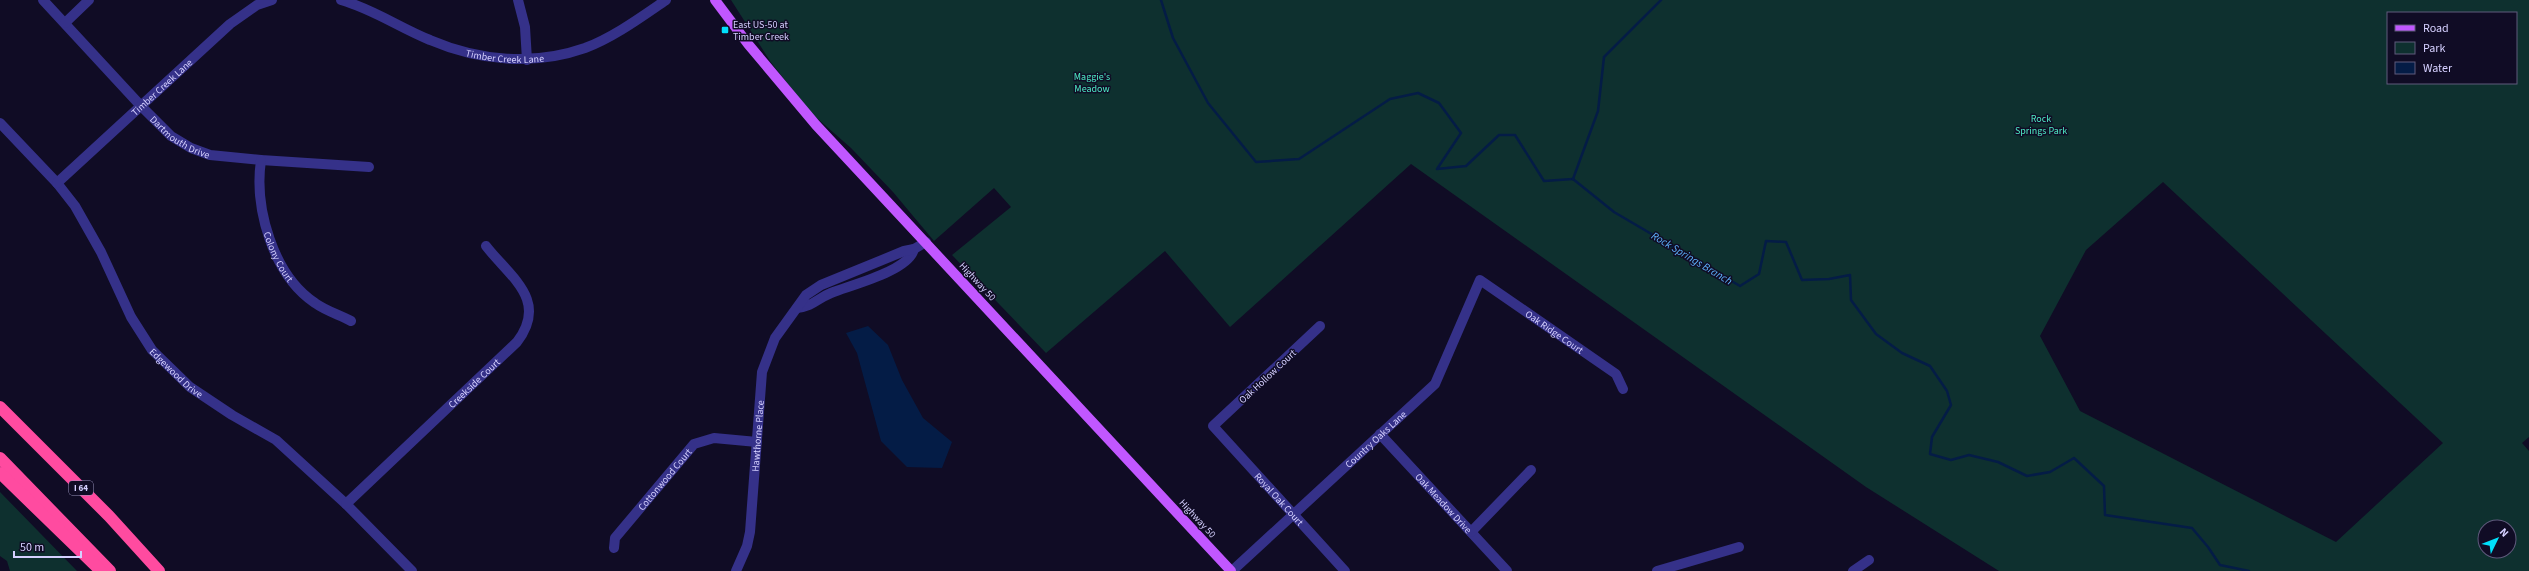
<svg xmlns="http://www.w3.org/2000/svg" width="2529" height="571" font-family="'Source Sans 3',sans-serif">
<style>
.green{fill:#0e302f;fill-rule:evenodd}
.water{fill:#041c46}
.lines{fill:none;stroke-linecap:round;stroke-linejoin:round}
.stream{stroke:#041c46;stroke-width:2.5}
.minor{stroke:#353189;stroke-width:10}
.major{stroke:#c157ff;stroke-width:10}
.highway{stroke:#ff4ba0;stroke-width:12}
.poi-dot{fill:#00e0fb;stroke:#100c25;stroke-width:1.5}
.labels{text-anchor:middle;stroke-width:3;stroke-linejoin:round;paint-order:stroke}
.shield{fill:#100c25;stroke:#9a95be;stroke-width:1}
.shield-label{font-size:9px;font-weight:bold;fill:#d5d0ff}
.poi-label{font-size:10px;fill:#d5d0ff;stroke:#100c25;text-anchor:start}
.street-label{font-size:10px;fill:#d5d0ff;stroke:#100c25}
.park-label{font-size:10px;fill:#4eecc6;stroke:#100c25}
.water-label{font-size:11px;font-style:italic;fill:#5eb4ff;stroke:#100c25}
</style>
<rect width="100%" height="100%" fill="#100c25"/>
<!-- green -->
<g class="green">
<path d="M731 0H2529V437L2522 443 2529 451V571H1999L1866 487 1411 164 1230 327 1165 251 1046 353 952 255 1011 207 994 188 934 241 893 192 851 148 810 112 770 61ZM2388 13H2516V83H2388ZM2163 182 2443 443 2336 542 2080 411 2040 336 2086 250ZM2485 527H2509V551H2485Z"/>
<path d="M0 492 77 571H10L7 561 0 556Z"/>
</g>
<!-- water -->
<path class="water" d="M868 326 888 345 902 380 923 418 952 442 942 468 907 467 881 441 857 353 846 333Z"/>
<g class="lines">
<!-- stream -->
<g class="stream">
<path d="M1161 0 1173 38 1208 103 1256 162 1299 159 1390 99 1418 93 1439 103 1461 133 1437 169 1466 166 1499 135H1515L1544 181 1573 179"/>
<path d="M1573 179 1614 212 1740 286 1759 274 1766 241 1786 242 1802 280 1829 279 1850 275 1851 300 1876 334 1902 353 1930 366 1947 391 1951 405 1932 437 1930 454 1951 460 1969 455 1998 462 2027 476 2050 472 2074 458 2104 486 2105 515 2192 528 2208 547 2220 565 2249 571"/>
<path d="M1573 179 1598 111 1604 57 1661 0"/>
</g>
<!-- minor -->
<g class="minor">
<path id="s1" d="M43 0 141 106 171 136 191 148 210 155 261 160 369 167"/>
<path id="s2" d="M341 0C373 9 400 28 430 40 479 61 534 66 585 48 614 37 641 17 666 0"/>
<path d="M518 0 525 27 527 60"/>
<path d="M65 23 89 0"/>
<path id="s3" d="M0 123 57 183 75 206 101 252 131 317 152 350 190 387 232 415 276 440 346 504 412 571"/>
<path id="s4" d="M261 160C254 208 273 275 315 303 326 311 340 315 351 321"/>
<path id="s5" d="M57 183 230 24 257 5 272 0"/>
<path d="M797 308C814 306 816 299 831 293 851 285 909 271 914 249"/>
<path id="s6" d="M1320 326 1213 426 1345 571"/>
<path id="s7" d="M1380 434 1507 571"/>
<path id="s8" d="M346 504 517 342C549 300 510 277 486 246"/>
<path d="M1471 532 1531 470"/>
<path id="s9" d="M614 548 615 538 694 444 714 438 757 442"/>
<path id="s10" d="M736 571 747 546 750 532 762 372 775 338 806 295 821 285 904 251 914 249 926 242"/>
<path id="s11" d="M1232 571 1435 384 1480 280 1616 374 1623 389"/>
<path d="M1657 571 1739 547"/>
<path d="M1853 571 1869 560"/>
</g>
<!-- major -->
<path class="major" d="M715 0 748 44 816 125 1231 571"/>
<!-- highway -->
<g class="highway">
<path d="M0 407 109 516 159 571"/>
<path d="M0 458 110 571"/>
<path d="M0 473 101 571"/>
</g>
</g>
<!-- markers -->
<rect class="poi-dot" x="721" y="26" width="8" height="8" rx="2"/>
<g class="labels">
<!-- shield labels -->
<rect class="shield" x="69" y="481" width="24" height="14" rx="3"/>
<g class="shield-label">
<text x="81" y="491">I 64</text>
</g>
<!-- poi labels -->
<g class="poi-label">
<text x="733" y="28">East US-50 at<tspan x="733" dy="12">Timber Creek</tspan></text>
</g>
<!-- street labels -->
<g class="street-label">
<text dy="4" stroke="none"><textPath href="#s2" startOffset="175">Timber Creek Lane</textPath></text>
<text dy="4" stroke="none"><textPath href="#s5" startOffset="142">Timber Creek Lane</textPath></text>
<text dy="4" stroke="none"><textPath href="#s1" startOffset="195">Dartmouth Drive</textPath></text>
<text dy="4" stroke="none"><textPath href="#s4" startOffset="100">Colony Court</textPath></text>
<text transform="translate(978 281) rotate(47)" y="4">Highway 50</text>
<text dy="4" stroke="none"><textPath href="#s11" startOffset="480">Oak Ridge Court</textPath></text>
<text dy="4" stroke="none"><textPath href="#s3" startOffset="309">Edgewood Drive</textPath></text>
<text transform="translate(1267 376) rotate(-43)" y="4">Oak Hollow Court</text>
<text dy="4" stroke="none"><textPath href="#s8" startOffset="176">Creekside Court</textPath></text>
<text dy="4" stroke="none"><textPath href="#s10" startOffset="138">Hawthorne Place</textPath></text>
<text dy="4" stroke="none"><textPath href="#s11" startOffset="195">Country Oaks Lane</textPath></text>
<text dy="4" stroke="none"><textPath href="#s9" startOffset="87">Cottonwood Court</textPath></text>
<text dy="4" stroke="none"><textPath href="#s6" startOffset="245">Royal Oak Court</textPath></text>
<text dy="4" stroke="none"><textPath href="#s7" startOffset="94">Oak Meadow Drive</textPath></text>
<text transform="translate(1198 518) rotate(47)" y="4">Highway 50</text>
</g>
<!-- park labels -->
<g class="park-label">
<text x="1092" y="80">Maggie's<tspan x="1092" dy="12">Meadow</tspan></text>
<text x="2041" y="122">Rock<tspan x="2041" dy="12">Springs Park</tspan></text>
</g>
<!-- water labels -->
<g class="water-label">
<text transform="translate(1692 258) rotate(31)" y="4">Rock Springs Branch</text>
</g>
</g>
<!-- legend -->
<rect x="2387" y="12" width="130" height="72" fill="#100c25" stroke="#5f5a7c"/>
<rect x="2395" y="25" width="20" height="6" fill="#c157ff" stroke="#5f5a7c"/>
<text x="2423" y="32" font-size="12" fill="#d5d0ff">Road</text>
<rect x="2395" y="42" width="20" height="12" fill="#0e302f" stroke="#5f5a7c"/>
<text x="2423" y="52" font-size="12" fill="#d5d0ff">Park</text>
<rect x="2395" y="62" width="20" height="12" fill="#041c46" stroke="#5f5a7c"/>
<text x="2423" y="72" font-size="12" fill="#d5d0ff">Water</text>
<!-- north arrow -->
<g transform="translate(2497 539) rotate(47)"><circle r="19" fill="#100c25" stroke="#5f5a7c"/>
<path d="M0-3L7 15L0 10L-7 15Z" fill="#00e0fb"/>
<text y="-6" font-size="11" font-weight="bold" text-anchor="middle" fill="#d5d0ff">N</text>
</g>
<!-- scale -->
<path d="M14 551v6h67v-6" fill="none" stroke="#d5d0ff" stroke-width="2"/>
<text x="20" y="551" font-size="12" fill="#d5d0ff" stroke="#100c25" stroke-width="3" paint-order="stroke">50 m</text>
</svg>
